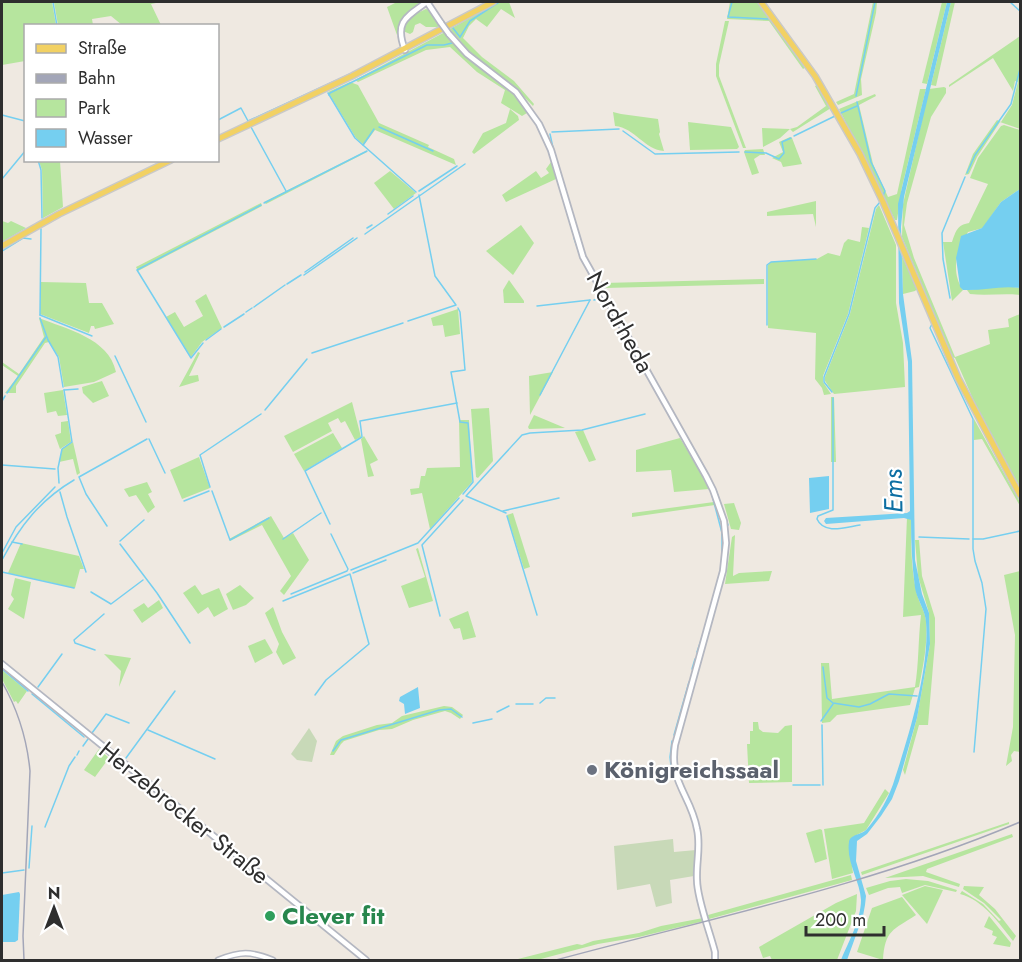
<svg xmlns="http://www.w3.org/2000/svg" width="1022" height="962" font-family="Jost,sans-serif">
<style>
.green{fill:#b6e59e}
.cemetery{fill:#c8d9b8}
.water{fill:#75cff0}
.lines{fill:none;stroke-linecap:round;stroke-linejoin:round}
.stream{stroke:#75cff0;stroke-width:1.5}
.tertiary-casing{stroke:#b4b7c1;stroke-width:7}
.secondary-casing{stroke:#b4b7c1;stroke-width:8}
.primary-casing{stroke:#c9c9c9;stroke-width:8}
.tertiary{stroke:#fff;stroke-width:4}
.secondary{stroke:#fff;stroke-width:4.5}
.primary{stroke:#f2d163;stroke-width:5}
.rail{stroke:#a3a6b8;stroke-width:1.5}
.secondary-bridge-casing{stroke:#b4b7c1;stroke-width:8;stroke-linecap:butt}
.secondary-bridge{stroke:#fff;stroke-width:4.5}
.worship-dot{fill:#6b7280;stroke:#fff;stroke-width:2}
.leisure-dot{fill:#2e9e5b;stroke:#fff;stroke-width:2}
.labels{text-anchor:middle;stroke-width:4.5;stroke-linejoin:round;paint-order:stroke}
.street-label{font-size:24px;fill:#2e2e2e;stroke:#fff}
.worship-label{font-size:24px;font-weight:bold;fill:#5b616d;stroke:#fff;text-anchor:start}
.leisure-label{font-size:24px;font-weight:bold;fill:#27864d;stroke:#fff;text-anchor:start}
.water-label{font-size:26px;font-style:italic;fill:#0d6fa3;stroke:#fff}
</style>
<rect width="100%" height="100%" fill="#efe9e1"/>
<!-- green -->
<g class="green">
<path d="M2 2H52L56 25 26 26 25 61 2 65Z"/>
<path d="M54 2H161L151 4 161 25H122L111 16 92 19 93 25H58Z"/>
<path d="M397 2H421L403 19 397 35 387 7Z"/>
<path d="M499 2H509L515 18 501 9 487 27 476 19 469 26 463 38 482 57 514 81 534 104 533 106 511 84 469 51 450 29Z"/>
<path d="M730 2H757L806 67 803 69 769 21 727 19Z"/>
<path d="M873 2H877L876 13 861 79 862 95 838 105 836 102 854 94Z"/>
<path d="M942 2H947L927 84 922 83Z"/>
<path d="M951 2H955L936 86 931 85Z"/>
<path d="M426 9 431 11 441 27H426L420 23 415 25 413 32 410 34 403 31C405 20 416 13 426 9Z"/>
<path d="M725 21H729L719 65V76L746 148H743L716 76V64Z"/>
<path d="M445 32C468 63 503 80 527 109V113L522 116 501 103 505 90 477 72 450 47 426 50 358 82 355 80Z"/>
<path d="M1020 36V129L1000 122 977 157 969 174 965 175 973 154 997 120 1001 122 1012 105 1018 82 1015 81 1013 91 993 58 949 87V85Z"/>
<path d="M350 82 358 85 379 123 429 145 428 147 454 159 456 165 375 130 364 145 356 138 328 92Z"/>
<path d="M817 85 831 108 793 132 790 129 780 138 763 147 762 128 790 129 797 127 826 106 815 86Z"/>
<path d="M944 87 946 88V93L931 117 907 203 904 225 914 258 955 357 990 344 988 330 1009 327 1008 319 1020 314V487L984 424 955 358 952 357 902 237 903 204 929 89Z"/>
<path d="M920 89H926L902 187 897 220H895L839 109 875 94 876 96 859 105 873 164 888 197 897 194Z"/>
<path d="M510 109 518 116 519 120 474 154 472 152 483 133 506 123Z"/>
<path d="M613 112 621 114 658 119 660 132 659 134 664 151C645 150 635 128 615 126Z"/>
<path d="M688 122 731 127 739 147 737 149 690 150Z"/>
<path d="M1004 125 1020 130V189L1001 202 983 228 968 232C957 249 950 271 963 290L952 301 943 242H952C956 231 957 225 969 223L988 184 970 178 978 158 1001 126Z"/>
<path d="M790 137 792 138 802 164 783 167 781 162 772 158 783 152 779 142Z"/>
<path d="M763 149 765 155H760L754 159 759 173 752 175 744 152 745 150Z"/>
<path d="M366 151 367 152 266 204 264 202Z"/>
<path d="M39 161H60L63 207 43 218 42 170Z"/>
<path d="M551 162 556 179 506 202 502 195 536 171 541 178 549 173 546 169Z"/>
<path d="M390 171 416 193 394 209 374 183Z"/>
<path d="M816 201V227L813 214 767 216V212Z"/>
<path d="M261 203 262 206 138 271 136 267Z"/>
<path d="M879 205 896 245V303L903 343 905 387 834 394 825 381V377L850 314 876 209Z"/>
<path d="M2 221 8 223 11 221 26 228 2 242Z"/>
<path d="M521 225 534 243 513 275 486 251Z"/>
<path d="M862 227 869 228 848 314 823 376V382L831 394 824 395 822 388 815 379 816 333 768 328V265L771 262 817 259 828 253 840 256 844 243 848 239 860 242Z"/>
<path d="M902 256 917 289 915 291 903 294Z"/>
<path d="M764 279V284L605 288 603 283Z"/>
<path d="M509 280 524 301V303H504L503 290Z"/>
<path d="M41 282 86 283 89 303H102L114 324 95 329 94 326H91L89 333 40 314Z"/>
<path d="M1006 286 1020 288V295C1004 293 987 296 970 294L967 290Z"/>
<path d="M206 294 222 328 202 342 191 357 166 317 175 312 184 327 203 316 195 301Z"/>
<path d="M458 309 460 334 445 337 443 325 433 326 431 318Z"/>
<path d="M39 318C66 329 109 338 116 372L94 382 64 387 59 357 49 342 45 343 16 386V393H5L18 376 2 365V362L19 374 44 337Z"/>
<path d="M198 352 200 353 189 376 198 375 199 381 179 387Z"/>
<path d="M553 372 530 415 529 376Z"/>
<path d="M102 381 109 396 93 403 83 393 82 387Z"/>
<path d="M63 390 67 415 58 416 56 411 47 413 44 393Z"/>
<path d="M831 397H834L836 462H831Z"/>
<path d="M352 402 361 437 355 440 345 421 341 423 338 418 328 423 332 431 293 452 284 436Z"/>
<path d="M489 408 493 461 478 478 476 477 471 409Z"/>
<path d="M534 415 565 428 529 429 528 427Z"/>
<path d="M974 419 1020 502V506L982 439 974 440Z"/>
<path d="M459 420H469L472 482 430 529 422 493 411 495 410 489 419 488 421 476H425L427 468 460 467Z"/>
<path d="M68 421 71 442 60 449 55 435 61 433V422Z"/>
<path d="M583 430 596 460 589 462 575 432Z"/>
<path d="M333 433 342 448 304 471 294 454Z"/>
<path d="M364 436 378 460 370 464 374 476 368 477 361 439Z"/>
<path d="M680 438 708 485 709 489 674 492 671 470 636 472V450Z"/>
<path d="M73 442 80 473 77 475 73 459 59 462 62 449Z"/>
<path d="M199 457 210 488 182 499 170 470Z"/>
<path d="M147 482 152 492 148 494 155 507 148 513 136 495 129 497 124 489Z"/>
<path d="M714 502 715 505 632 517V513Z"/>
<path d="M734 503 741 523 739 530 731 529 724 504Z"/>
<path d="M513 513 530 567 524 569 507 515Z"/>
<path d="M271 516 284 538 293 533 309 560 284 595 280 591 291 576 262 525 230 541 229 539Z"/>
<path d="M907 517 911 520C911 543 911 567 916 590 918 602 925 610 926 621 928 643 923 666 919 687L915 688 910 705 837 715 830 722 822 723 821 663H829L832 699 915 687C919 663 918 640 921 615L903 617Z"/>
<path d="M735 535 733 576 739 573 772 571 769 581 725 584 732 537Z"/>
<path d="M915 540H919L922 576 935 618V642L928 725H919L905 775 903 770 917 718 930 644 929 613 918 576Z"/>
<path d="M21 543 79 556 84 569H80L75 588 8 573Z"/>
<path d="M418 548 433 601 409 608 401 586 425 577 416 549Z"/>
<path d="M1020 571V752L1014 751 1011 755 1012 761 1006 766 1013 727 1015 635 1004 575Z"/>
<path d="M15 578 31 582 24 619 8 609 14 599 11 595Z"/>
<path d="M195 585 202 595 219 588 228 609 214 617 208 607 198 614 183 593Z"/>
<path d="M240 585 254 598 246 605 233 610 226 594Z"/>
<path d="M159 600 163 608 142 623 133 610 144 603 148 608Z"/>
<path d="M273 607 282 632 296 658 283 665 276 652 279 644 265 613Z"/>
<path d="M468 611 476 637 463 640 460 628 454 629 449 619Z"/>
<path d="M265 639 273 653 255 663 248 646Z"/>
<path d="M104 654 131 658 119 687 121 671Z"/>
<path d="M2 670 27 691 18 704 16 701 14 702 2 679Z"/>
<path d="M444 706 452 707 463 715 460 719 451 713 445 711 413 720 392 729 379 730 344 741 341 744 334 755H330L336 741 343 736 377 725 392 723 402 716Z"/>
<path d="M753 722H758L759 729 763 732 778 733 785 726 792 725V782L749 783 747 744H750V731H753Z"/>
<path d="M99 749 109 758 95 777 84 770Z"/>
<path d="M885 789 889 793 866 830 853 837 849 843 853 873 832 879 824 829 864 823Z"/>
<path d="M1009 822V824L862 875 861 872Z"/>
<path d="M820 829 822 830 827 859 815 863 806 833Z"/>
<path d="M1012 834 1013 837 927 869 926 872 960 884 959 887 923 876 885 878Z"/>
<path d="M851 875 852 880 709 919 708 915Z"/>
<path d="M906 879 928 881 957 890 956 892 925 885 902 893 900 887 888 888 869 895 866 888 890 881Z"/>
<path d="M925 886 943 890 927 924 902 895Z"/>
<path d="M964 886 984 887 979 895 995 909 1016 936 1013 941C999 923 983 900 960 894L962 891 983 904 999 921 1001 920 984 903 963 889Z"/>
<path d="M857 894 856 911 837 960H772L770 956 763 958 759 947 836 903Z"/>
<path d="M902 897 916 915C893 930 885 930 883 960L857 952 872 908Z"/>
<path d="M989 916 1011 943 1010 947 993 944 997 937 992 935 993 931 984 927Z"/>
<path d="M703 918 704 921 639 937 598 944 537 960H514L577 944 582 945 593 941 639 933 661 926Z"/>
</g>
<!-- cemetery -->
<g class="cemetery">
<path d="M309 728 317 741 312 762 297 760 291 754Z"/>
<path d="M673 839 674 852 696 850 694 876 670 880 672 903 656 907 650 884 617 890 614 846Z"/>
</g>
<!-- water -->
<g class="water">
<path d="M947 2H951L904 197 901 227 903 294 912 361 915 560 922 594 929 613 930 644 917 718 899 781 892 799 881 816 867 834 857 841 856 861 866 896 865 905 863 916 847 960H841C848 943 861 920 861 900 860 881 846 862 849 842 850 834 862 835 867 829 879 815 890 796 895 778 909 735 930 667 926 622 925 609 917 600 915 588 912 565 911 543 911 520L904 518 826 524 824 521 826 518 907 513 910 511 908 362 899 303 898 204Z"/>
<path d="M1020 189V288C1001 285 983 291 963 290L960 287 956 258 961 236 982 228 1001 202Z"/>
<path d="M829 476V509L810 513 809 478Z"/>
<path d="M418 687 420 708 405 714 404 704 399 701 400 697Z"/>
<path d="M19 892 20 894 18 940 15 942H3L2 895Z"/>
</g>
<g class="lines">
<!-- stream -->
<g class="stream">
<path d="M53 2 57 26"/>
<path d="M732 2 728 17 768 19"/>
<path d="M1010 2 1020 11"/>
<path d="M453 28 460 37"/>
<path d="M460 37 470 21 499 2"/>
<path d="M328 93 355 138 416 192"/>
<path d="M329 95 330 93 427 45H444L452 43"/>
<path d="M856 96 875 2"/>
<path d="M857 102 871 162 885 191 882 198"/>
<path d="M841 113 857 106"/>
<path d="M2 115 25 121"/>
<path d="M218 120 241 108 248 121"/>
<path d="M248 121 361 69"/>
<path d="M251 127 286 191"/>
<path d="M379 127 433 151"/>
<path d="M623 131 655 154 739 152"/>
<path d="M552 132 619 129"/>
<path d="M550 134 555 157"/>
<path d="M794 136 835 116"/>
<path d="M363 145 374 129"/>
<path d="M547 147 551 158"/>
<path d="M745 152 766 153 779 159 784 153 782 142 791 138"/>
<path d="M38 160 41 170 42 218"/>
<path d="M553 162 573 233"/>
<path d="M967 173 975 155 1011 104 1020 69"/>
<path d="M2 179 26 150"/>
<path d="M419 191 457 166"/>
<path d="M264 203 367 151"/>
<path d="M388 214 413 196"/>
<path d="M367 228 372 225"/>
<path d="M365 234 465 164"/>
<path d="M574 238 581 258 601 295"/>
<path d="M2 251 23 238 31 239"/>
<path d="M305 272 353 238"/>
<path d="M304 275 357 238"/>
<path d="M287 284 301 275"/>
<path d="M950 298 943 259 942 233 965 177"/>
<path d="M594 300 603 298 623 333"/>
<path d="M537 306 590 300"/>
<path d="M254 307 285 285"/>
<path d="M458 308 460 312 465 370 451 372 460 422 468 423 473 482 463 494"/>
<path d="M246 312 252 308"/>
<path d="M40 315 41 229"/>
<path d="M40 315 92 336"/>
<path d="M40 318 48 340 58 357 63 387"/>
<path d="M408 321 456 305 435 276 419 195"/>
<path d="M932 324 930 328 973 419V549L975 561 982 583 986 609 974 752"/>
<path d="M767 325V265L771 262 816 259"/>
<path d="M224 327 244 314"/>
<path d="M206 340 221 329"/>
<path d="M203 343 191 358 137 270 261 205"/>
<path d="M312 353 403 323"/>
<path d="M115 356 146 422"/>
<path d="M638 359 663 404"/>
<path d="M64 390 78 389"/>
<path d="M832 392 824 382V377L849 314 875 208 880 202"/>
<path d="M7 393 46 337"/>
<path d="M540 395 590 300"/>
<path d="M833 398V510L818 516 817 519C824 535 846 527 860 525"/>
<path d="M2 401 5 396"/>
<path d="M265 410 307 359"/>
<path d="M667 411 680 435"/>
<path d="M682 438 694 460"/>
<path d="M149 439 165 473"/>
<path d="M2 465 55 469"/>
<path d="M59 483 58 468 62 449 72 442 64 390"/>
<path d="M210 487 200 455 261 414"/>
<path d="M716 490 728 525"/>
<path d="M212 491 230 540 269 518"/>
<path d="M60 492 67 517 86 572"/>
<path d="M712 495 722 533V558"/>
<path d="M184 501 209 491"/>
<path d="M503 511 559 498"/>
<path d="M506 513 466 496 522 435 530 433 582 430 645 414"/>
<path d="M507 516 537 615"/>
<path d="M330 524 305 471 362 437 360 421 457 403"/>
<path d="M107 526 86 494 79 477 147 439"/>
<path d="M919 537 969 539"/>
<path d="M283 539 321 513"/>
<path d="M973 539H983L1020 531"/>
<path d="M120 541 144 520"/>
<path d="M12 542 22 544"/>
<path d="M120 544 157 593 190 643"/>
<path d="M2 553 16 527 55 487"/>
<path d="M2 560C20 526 40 500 74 480"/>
<path d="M351 570 418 543 459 498"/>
<path d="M2 572 74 588"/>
<path d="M353 573 386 560"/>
<path d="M91 592 111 604 143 580"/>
<path d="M291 594 347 571 348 569 331 534"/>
<path d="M283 601 350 574 369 644 326 680 315 695"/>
<path d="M440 616 422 545 463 500"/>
<path d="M95 650 75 643 74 640 104 614"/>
<path d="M697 652 705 629"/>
<path d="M823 667 827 698 833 703 859 707 870 704 889 694 917 696"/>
<path d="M2 669 28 691"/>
<path d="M692 669 695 659"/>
<path d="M38 687 62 654"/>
<path d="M32 694 84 737"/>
<path d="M540 703 546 698H555"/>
<path d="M516 704H533"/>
<path d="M497 712 509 706"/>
<path d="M821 721 833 704"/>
<path d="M473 723 492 719"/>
<path d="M822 725 823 785"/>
<path d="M148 730 215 759"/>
<path d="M92 733 106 714 129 723"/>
<path d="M674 735 689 682"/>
<path d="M83 746 88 739"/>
<path d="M333 751 341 740 439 710 451 709 462 717"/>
<path d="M77 755 79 751"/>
<path d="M126 758 175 691"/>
<path d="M672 776 670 757 672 741"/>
<path d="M793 785H820"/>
<path d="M45 827 69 766 75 757"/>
<path d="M29 868 32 826"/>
<path d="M2 873 24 870"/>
</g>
<defs>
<path id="tertiary" d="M218 960C241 951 250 951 273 960"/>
<g id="secondary">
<path d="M449 34 467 54 516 92 539 124 551 150 583 257 706 476 713 490 724 521 726 543 723 571 675 745C669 783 691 795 697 829 701 846 696 862 697 880 697 899 710 932 715 952V960"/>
<path d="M405 50C394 22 406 17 427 2L441 23"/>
<path d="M2 664 366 960"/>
</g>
<g id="primary">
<path d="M761 2 815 76 860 154 883 202 958 378 1020 495"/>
<path d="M218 139 352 76 493 2"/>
<path d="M2 246 59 214 171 160"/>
</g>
</defs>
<!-- tertiary casing -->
<use href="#tertiary" class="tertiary-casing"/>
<!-- secondary casing -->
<use href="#secondary" class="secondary-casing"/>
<!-- primary casing -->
<use href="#primary" class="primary-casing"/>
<!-- tertiary -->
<use href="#tertiary" class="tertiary"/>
<!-- secondary -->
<use href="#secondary" class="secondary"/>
<!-- primary -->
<use href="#primary" class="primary"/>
<!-- rail -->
<g class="rail">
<path d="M2 682C18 710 27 739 30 771L23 936 24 960"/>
<path d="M556 960C712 918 871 885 1020 822"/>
</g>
<defs>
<path id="secondary-bridge" d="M441 23 449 34"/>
</defs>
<!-- secondary-bridge casing -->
<use href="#secondary-bridge" class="secondary-bridge-casing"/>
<!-- secondary-bridge -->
<use href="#secondary-bridge" class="secondary-bridge"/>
</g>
<!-- markers -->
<circle class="worship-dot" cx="592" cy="770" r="6"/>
<circle class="leisure-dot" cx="270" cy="916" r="6"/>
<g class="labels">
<!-- street labels -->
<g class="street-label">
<text transform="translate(620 322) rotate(61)" y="8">Nordrheda</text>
<text transform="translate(184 813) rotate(39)" y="8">Herzebrocker Straße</text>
</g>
<!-- worship labels -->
<g class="worship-label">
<text x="604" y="778">Königreichssaal</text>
</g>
<!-- leisure labels -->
<g class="leisure-label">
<text x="282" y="924">Clever fit</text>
</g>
<!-- water labels -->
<g class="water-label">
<text transform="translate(893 491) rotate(-91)" y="9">Ems</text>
</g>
</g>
<!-- border -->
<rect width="1022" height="962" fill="none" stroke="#2e2e2e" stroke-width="6"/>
<!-- legend -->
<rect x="24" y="24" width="195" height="138" fill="#ffffff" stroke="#ababab" stroke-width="1.5"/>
<rect x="36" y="44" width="30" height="9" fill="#f2d163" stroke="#ababab" stroke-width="1.5"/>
<text x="78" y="54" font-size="18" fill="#2e2e2e">Straße</text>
<rect x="36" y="74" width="30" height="9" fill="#a3a6b8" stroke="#ababab" stroke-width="1.5"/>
<text x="78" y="84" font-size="18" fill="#2e2e2e">Bahn</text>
<rect x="36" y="99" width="30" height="18" fill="#b6e59e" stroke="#ababab" stroke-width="1.5"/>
<text x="78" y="114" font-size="18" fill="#2e2e2e">Park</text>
<rect x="36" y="129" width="30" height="18" fill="#75cff0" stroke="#ababab" stroke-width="1.5"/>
<text x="78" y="144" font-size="18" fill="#2e2e2e">Wasser</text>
<!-- north arrow -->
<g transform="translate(54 908)" stroke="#ffffff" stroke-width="4.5" paint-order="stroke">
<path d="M0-4.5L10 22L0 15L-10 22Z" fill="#2e2e2e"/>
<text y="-9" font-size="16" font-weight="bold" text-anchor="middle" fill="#2e2e2e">N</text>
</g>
<!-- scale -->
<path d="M806 926v9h78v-9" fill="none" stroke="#2e2e2e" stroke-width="3"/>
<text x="815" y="926" font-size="18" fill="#2e2e2e" stroke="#ffffff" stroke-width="4.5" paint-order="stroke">200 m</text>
</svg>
